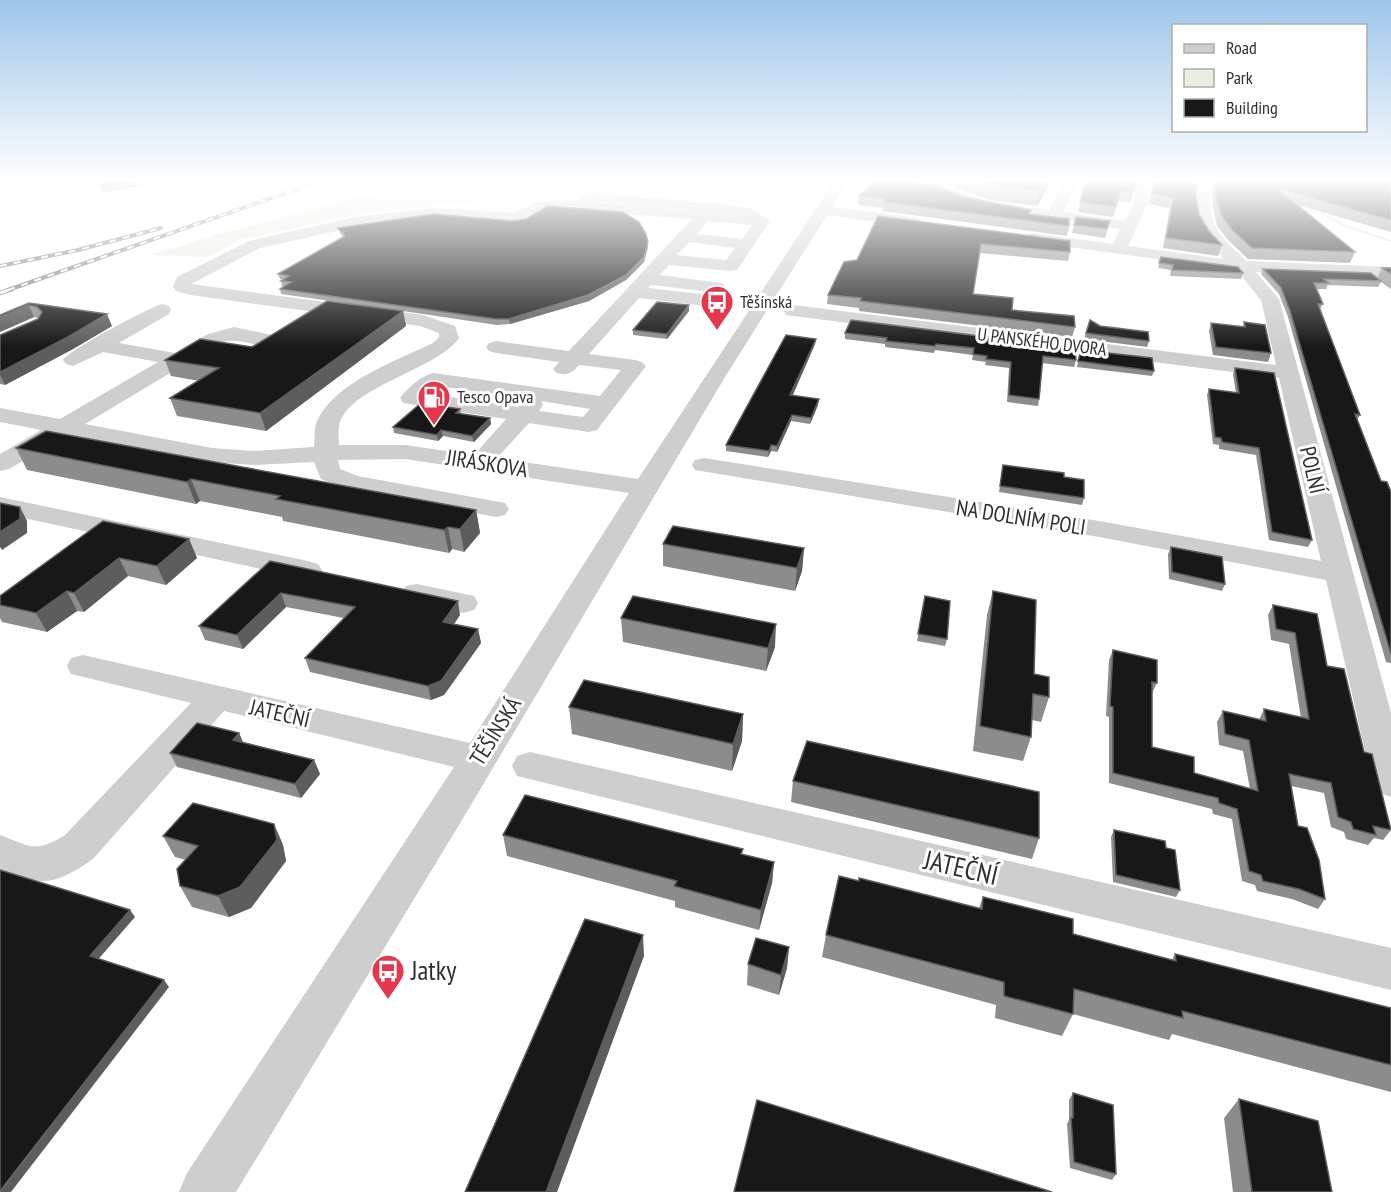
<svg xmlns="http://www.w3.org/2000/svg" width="1391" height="1192" font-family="'PT Sans Narrow',sans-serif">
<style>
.green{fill:#e8eee0}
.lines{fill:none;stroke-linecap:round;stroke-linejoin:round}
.stream{fill:#cce2ed;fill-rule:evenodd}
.minor{fill:#cecece;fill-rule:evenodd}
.rail-far1-casing{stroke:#868686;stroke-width:4}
.rail-casing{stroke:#868686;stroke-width:4.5}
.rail-far1{stroke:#fff;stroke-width:2;stroke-dasharray:7;stroke-linecap:butt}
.rail{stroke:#fff;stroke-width:3;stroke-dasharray:9;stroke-linecap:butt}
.wall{fill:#8c8c8c}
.shaded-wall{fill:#5d5d5d}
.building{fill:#181818;stroke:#5d5d5d;stroke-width:1.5}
.labels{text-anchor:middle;stroke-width:6;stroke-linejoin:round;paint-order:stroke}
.far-poi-label{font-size:18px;fill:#313131;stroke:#fff;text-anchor:start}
.far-street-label{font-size:18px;fill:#313131;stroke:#fff}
.street-label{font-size:22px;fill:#313131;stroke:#fff}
.near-street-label{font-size:27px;fill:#313131;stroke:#fff}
.near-poi-label{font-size:27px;fill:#313131;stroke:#fff;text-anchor:start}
</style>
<rect width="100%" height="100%" fill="#fff"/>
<!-- green -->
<path class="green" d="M427 180H474L496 199 360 214 240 240 207 257 150 255 225 232Z"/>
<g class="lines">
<!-- stream -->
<path class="stream" d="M1322 213 1349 226 1391 240V242L1347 228 1321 215Z"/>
<!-- minor -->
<g class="minor">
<path d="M835 180H849L832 207 918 218 926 223 918 228 827 215 725 377 459 825 236 1192H179L187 1173 454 767 224 711 93 859C56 885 42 887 0 870V835C30 846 35 854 65 835L191 703 71 674 67 666 71 658 83 655 470 743 629 493 405 459 338 460 340 469 358 476 505 503 509 509 505 515 496 517 343 488 321 479 314 462 253 465 212 462 67 435 9 469 0 471V454L41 430 0 422V408L60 419 158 362 103 352 73 366 66 364 63 360C69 350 148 308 162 304L169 306 171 310 169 314 119 343 175 353 208 334 234 327 276 336 279 340 276 344C258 349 241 337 222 342L85 424 212 448 253 451 314 447C315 440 314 430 316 424 332 383 396 361 433 343L439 337V333L420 326 190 295 176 291 173 287 177 277 249 241 355 217 434 208 513 213 540 201 576 200 590 192 708 203 714 201 721 204 751 208 770 221 737 270 731 271 669 265 659 275 722 283 725 287 713 304 706 306 639 298 589 354 635 360 642 362 646 366 597 430 589 432 529 423 497 458 638 479ZM593 201 700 211 592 202ZM548 208 692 219 569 351 496 341 489 343 486 347 489 351 496 353 559 362 553 369 557 373C568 376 572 373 579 365L621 370 600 396 433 373C421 376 407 388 400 398L403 403 506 419 474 455 405 445H339C339 439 338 433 339 427 345 387 436 371 459 338L455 326 423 315 191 284 260 248 355 227 434 216 513 223 531 218ZM708 221 752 225 742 239 697 234ZM689 242 735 248 726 260 677 255ZM651 285 704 291 701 294 648 288ZM438 386 528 399 518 407 429 394ZM541 401 590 409 583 417 539 411 543 405Z"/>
<path d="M939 180H954L947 188 990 202 1049 210 1065 180H1079L1063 212 1125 221 1133 205 1137 180H1151L1147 205 1128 246 1224 259C1195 231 1194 219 1196 180H1210C1209 227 1213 230 1247 261L1391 267V277L1256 272 1279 299 1391 713V797L1378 792 1372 782 1326 580 1099 537 695 470 692 465 695 460 704 458 1099 521 1321 561 1279 378 786 315 784 311 786 307 793 305 1276 365 1261 300 1237 270 1025 241 1023 238 1031 233 1113 244 1120 229 989 210 933 192 931 189Z"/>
<path d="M0 497 308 561 318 564 322 570 318 576 308 579 0 513Z"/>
<path d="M417 584 474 596 478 603 474 610 463 613 406 600 402 593 406 586Z"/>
<path d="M530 752 1391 948V990L517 776 512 766 517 756Z"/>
</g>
<defs>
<g id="rail-far1">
<path d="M0 266 78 250 161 228"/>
<path d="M8 290 323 180"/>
</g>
<path id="rail" d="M0 293 12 289"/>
</defs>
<!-- rail-far1 casing -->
<use href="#rail-far1" class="rail-far1-casing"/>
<!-- rail casing -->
<use href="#rail" class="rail-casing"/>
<!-- rail-far1 -->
<use href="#rail-far1" class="rail-far1"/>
<!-- rail -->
<use href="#rail" class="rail"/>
</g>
<!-- wall -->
<g class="wall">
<path d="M95 180H140L143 186 104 192Z"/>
<path d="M955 180H1052L1037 206 991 200 954 188Z"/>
<path d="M1086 180H1137L1131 202 1119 201 1113 217 1078 212Z"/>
<path d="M1153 180H1197L1196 195 1199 214 1209 231 1222 245 1218 256 1163 248 1170 208 1149 204Z"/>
<path d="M1212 180H1391V232L1298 205 1355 252 1350 263 1248 259 1228 240 1217 226 1213 208Z"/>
<path d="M859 196 964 197 1030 214 1069 226 1067 236 883 211V208L858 205Z"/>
<path d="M878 216 1070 252 1068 261 980 253 973 294 1012 310 1075 327 1072 337 859 311V308L827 304 828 295 857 260Z"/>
<path d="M1076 217 1110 221 1105 238 1072 233Z"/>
<path d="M338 228 648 247 644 262 626 280 589 301 510 324 497 325 403 311 406 326 266 431 177 416 170 398 199 381 171 376 165 360 252 347 352 304 281 294 280 289 284 286H282L281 281 283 280 280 279 278 274 343 237 340 233Z"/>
<path d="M1161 257 1243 273 1241 279 1170 276 1171 270 1158 268Z"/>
<path d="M1382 268H1391V289L1381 282 1378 287 1328 285 1326 289H1317L1323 304 1320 309 1360 415 1357 420 1381 481 1391 492V663L1386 662 1288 317 1279 294 1261 274 1263 269 1377 278Z"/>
<path d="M29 303 112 326 73 349 5 385 0 384V335L38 319V318L34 317 0 332V315Z"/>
<path d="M689 311 667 339 633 335V330Z"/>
<path d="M1090 320 1100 326 1149 341 1147 347 1084 339Z"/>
<path d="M1244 322 1271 353 1268 362 1213 355 1209 331 1211 323 1243 327Z"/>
<path d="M845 333 1076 360 1074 367 1042 363 1039 399 1038 406 1007 402 1009 368 985 365 986 362 972 360 973 355 935 350 934 353 885 347V344L845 339Z"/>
<path d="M816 339 815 344 793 395 818 405 810 424 791 421 777 452 771 451 768 457 726 451V445Z"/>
<path d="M1078 361 1154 371 1152 376 1077 367Z"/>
<path d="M1235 368 1312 540 1308 547 1269 540 1256 455 1219 449V445L1213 444 1207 395 1209 389 1236 393 1233 374Z"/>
<path d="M460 409 461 414 490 418 491 424 474 442 443 436 438 441 394 433 393 427Z"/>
<path d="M16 448 476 510 480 533 464 552 452 549 449 553 283 521 282 517 200 501 196 504 27 470Z"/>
<path d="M1003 465 1064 477 1084 498 1082 505 999 492Z"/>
<path d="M103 521 189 539 197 558 166 585 128 576 84 612 77 611 47 632 2 622 0 618V596Z"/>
<path d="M663 544 804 548 802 571 795 591 663 566Z"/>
<path d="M1171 547 1225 584 1222 591 1169 579 1168 554Z"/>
<path d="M270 561 460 615 454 624 478 629 481 643 444 695 431 700 310 672 305 658 344 618 286 607 243 649 205 640 199 626Z"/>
<path d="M993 591 1034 674 1049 697 1041 722 1032 720 1031 737 1023 761 973 751 987 615Z"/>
<path d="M925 596 947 639 945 646 917 641Z"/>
<path d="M1273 605 1327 666 1364 752 1391 830 1383 840 1374 838 1368 845 1346 839 1344 832 1331 827 1324 793 1291 786 1298 826 1325 899 1318 909 1292 899 1257 891 1255 885 1242 881 1232 819 1213 814 1212 809 1109 783V717L1106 716 1109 660 1113 650 1157 683 1152 693V747L1194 773 1250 789 1243 751 1219 745 1217 722 1223 711 1259 720 1264 709 1301 718 1289 644 1271 640 1268 615Z"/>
<path d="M621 618 775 647 766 671 623 642Z"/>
<path d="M569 707 743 714 742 741 732 771 572 734Z"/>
<path d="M239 733 243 742 314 760 320 774 301 798 177 767 170 753Z"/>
<path d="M793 781 1039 838 1032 859 791 802Z"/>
<path d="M274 824 283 845 286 861 251 908 229 917 192 907 180 886 186 860 175 857 163 836Z"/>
<path d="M1114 830 1166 848 1180 890 1176 897 1113 882 1111 837Z"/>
<path d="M503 835 743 855 774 862 772 883 759 930 675 907V901L507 856Z"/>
<path d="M983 897 1073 934 1172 960 1175 954 1391 1008V1092L1172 1034 1169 1040 1073 1014 1062 1036 995 1018 996 1005 822 957 826 935 979 908Z"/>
<path d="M789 947 787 968 779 995 747 985 748 964Z"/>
<path d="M1073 1093 1116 1174 1112 1180 1070 1168 1067 1124 1069 1120V1100Z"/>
<path d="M1239 1099 1332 1192H1233L1224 1118Z"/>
</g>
<!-- shaded-wall -->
<g class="shaded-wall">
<path d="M1047 180H1052L1037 206 1040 191Z"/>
<path d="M142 182 143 186 104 192 103 188Z"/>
<path d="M648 242V247L644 262 626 280 589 301 510 324 509 319Z"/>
<path d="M29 305 34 317 0 332V317Z"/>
<path d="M689 305V311L667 339V334Z"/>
<path d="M403 311 406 326 266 431 260 413Z"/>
<path d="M107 314 112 326 73 349 5 385 0 375V372Z"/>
<path d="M816 339 815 344 790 401V395Z"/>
<path d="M819 399 818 405 810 424 811 418Z"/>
<path d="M792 415 791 421 777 452V446Z"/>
<path d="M490 418 491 424 474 442 472 436Z"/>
<path d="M441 430 443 436 438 441 437 435Z"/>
<path d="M771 445V451L768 457 769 451Z"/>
<path d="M191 479 200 501 196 504 187 482Z"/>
<path d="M20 507 27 521V533L2 550 0 547V532Z"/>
<path d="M476 510 480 533 464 552 460 529Z"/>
<path d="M448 527 452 549 449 553 444 530Z"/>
<path d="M189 539 197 558 166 585 157 566Z"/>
<path d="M804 548 802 571 795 591 797 568Z"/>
<path d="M119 558 128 576 84 612 74 593Z"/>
<path d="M67 591 77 611 47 632 36 613Z"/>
<path d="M281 593 286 607 243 649 237 635Z"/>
<path d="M458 601 460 615 446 636 443 622Z"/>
<path d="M776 624 775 647 766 671 768 648Z"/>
<path d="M478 629 481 643 444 695 431 700 428 686Z"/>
<path d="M743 714 742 741 732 771 733 744Z"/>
<path d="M239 733 245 747 233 740Z"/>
<path d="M314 760 320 774 301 798 295 784Z"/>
<path d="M274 824 283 845 286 861 251 908 229 917 218 896Z"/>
<path d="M774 862 772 883 759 930 761 910Z"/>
<path d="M130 910 135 917 95 963 90 956Z"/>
<path d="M643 935 644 956 557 1192H546Z"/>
<path d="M789 947 787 968 779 995 781 975Z"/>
<path d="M164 980 169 987 11 1192H0Z"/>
</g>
<!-- building -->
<g class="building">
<path d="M96 180H140L142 182 103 188Z"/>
<path d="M876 180H893L936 185 964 197 1031 210 1029 214 1069 219V226L884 202 885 199 859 196Z"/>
<path d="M977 180H1047L1040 191 993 185Z"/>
<path d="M1086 180H1137L1134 192 1121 191 1115 207 1080 202Z"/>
<path d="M1154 180H1197L1196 195 1199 214 1209 231 1222 245 1166 238 1173 198 1152 194Z"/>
<path d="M1215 180H1391V220L1278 189 1355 252 1252 248 1232 230 1221 215 1216 198Z"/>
<path d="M548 206 623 212 639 222 646 234 648 242 644 257 626 275 588 295 509 319H496L280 289 291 282 281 281 289 276 278 274 345 236 338 228 433 214 512 221 526 219Z"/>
<path d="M878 216 1070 241V252L981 244 973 294 1013 298 1012 310 1074 316 1075 327 860 301 861 298 828 295 844 262 857 260Z"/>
<path d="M1076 217 1110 221 1107 229 1074 225Z"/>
<path d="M1161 257 1238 267 1243 273 1172 270 1173 265 1159 263Z"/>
<path d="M1382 268H1391V274Z"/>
<path d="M1263 269 1371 273 1381 281 1324 279 1329 283H1314L1323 304H1318L1360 415 1355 414 1381 481 1387 482 1391 492V654L1290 311 1281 288Z"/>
<path d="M327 301 403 311 260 413 170 398 219 368 165 360 200 339 252 347Z"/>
<path d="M657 302 689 305 667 334 633 330Z"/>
<path d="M29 303 107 314 68 337 0 372V335L38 319 42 312 37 307 29 305 0 317V315Z"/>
<path d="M851 320 1075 348 1076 360 1043 356 1039 399 1009 395 1011 362 986 359 987 356 973 354 974 348 936 344 935 346 886 341 887 338 845 333Z"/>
<path d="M1090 320 1100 326 1148 332 1149 341 1086 333Z"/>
<path d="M1244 322 1265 325 1271 353 1216 347 1211 323 1245 327Z"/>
<path d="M786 335 816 339 790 395 819 399 811 418 792 415 777 446 771 445 769 451 726 445Z"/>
<path d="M1081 350 1152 358 1154 371 1078 361Z"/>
<path d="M1235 368 1274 373 1312 540 1272 532 1259 448 1222 442 1221 438 1215 437 1209 389 1239 393Z"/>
<path d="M421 403 460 409 456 413 490 418 472 436 441 430 437 435 393 427Z"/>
<path d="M46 431 476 510 460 529 448 527 444 530 276 499 280 496 191 479 187 482 16 448Z"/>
<path d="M1003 465 1064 473V477L1084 480V498L1000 486Z"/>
<path d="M0 503 20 507V519L0 532Z"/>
<path d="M103 521 189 539 157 566 119 558 74 593 67 591 36 613 0 605V596Z"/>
<path d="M673 526 804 548 797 568 663 544Z"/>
<path d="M1171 547 1222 557 1225 584 1172 572Z"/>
<path d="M270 561 458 601 443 622 478 629 441 681 428 686 305 658 355 607 281 593 237 635 199 626Z"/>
<path d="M993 591 1036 600 1034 674 1049 677V697L1033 694 1031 737 980 726Z"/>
<path d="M633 596 776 624 768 648 621 618Z"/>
<path d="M925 596 950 601 947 639 918 634Z"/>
<path d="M1273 605 1317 614 1327 666 1344 669 1364 752 1372 754 1391 830 1373 826 1376 835 1353 829 1351 822 1338 817 1331 783 1289 774 1298 826 1307 828 1319 860 1325 899 1299 889 1263 881 1261 875 1249 871 1237 809 1219 803 1218 798 1113 773V707L1110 706 1113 650 1157 660V683L1152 682V747L1194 757V773L1258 791 1249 740 1225 734 1223 711 1266 721 1264 709 1309 719 1295 633 1276 629Z"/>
<path d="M584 680 743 714 733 744 569 707Z"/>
<path d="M197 723 239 733 233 740 314 760 295 784 170 753Z"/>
<path d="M807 741 1039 792V838L793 781Z"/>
<path d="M525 795 743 849 741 854 774 862 761 910 674 886 677 881 503 835Z"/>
<path d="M193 803 274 824 277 840 240 887 218 896 180 886 177 869 198 846 163 836Z"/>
<path d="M1114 830 1165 841 1166 848 1175 850 1180 890 1116 875Z"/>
<path d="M0 870 130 910 90 956 164 980 0 1191Z"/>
<path d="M839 876 859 881V878L982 909 983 897 1073 919V934L1176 961 1175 954 1391 1008V1065L1182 1011 1183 1018 1074 989 1073 1014 1004 996V982L826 935Z"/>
<path d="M585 919 643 935 546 1192H465Z"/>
<path d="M756 938 789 947 781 975 748 964Z"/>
<path d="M1073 1093 1113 1105 1116 1174 1074 1162 1071 1118H1073Z"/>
<path d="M1239 1099 1318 1121 1332 1192H1252Z"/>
<path d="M757 1100 1052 1192H734Z"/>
</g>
<!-- sky -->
<linearGradient id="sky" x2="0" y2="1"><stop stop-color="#9dc6ea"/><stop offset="0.52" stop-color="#fff"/><stop offset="1" stop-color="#fff" stop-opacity="0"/></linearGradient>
<rect width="1391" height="347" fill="url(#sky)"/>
<!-- icons -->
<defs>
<symbol id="bus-pin" viewBox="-11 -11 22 30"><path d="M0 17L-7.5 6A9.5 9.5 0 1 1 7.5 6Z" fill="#e5374d" stroke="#fff"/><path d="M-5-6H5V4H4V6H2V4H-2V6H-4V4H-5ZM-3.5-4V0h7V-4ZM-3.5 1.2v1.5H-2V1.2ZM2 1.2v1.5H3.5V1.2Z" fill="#fff"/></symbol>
<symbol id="fuel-pin" viewBox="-11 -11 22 30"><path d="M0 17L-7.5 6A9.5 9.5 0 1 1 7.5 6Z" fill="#e5374d" stroke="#fff"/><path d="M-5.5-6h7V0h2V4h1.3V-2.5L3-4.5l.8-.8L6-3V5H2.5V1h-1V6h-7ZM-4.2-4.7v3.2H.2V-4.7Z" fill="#fff"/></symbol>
</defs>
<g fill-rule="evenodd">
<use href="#bus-pin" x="698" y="283" width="38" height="52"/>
<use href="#fuel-pin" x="415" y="378" width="38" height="52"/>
<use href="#bus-pin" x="369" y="952" width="38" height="52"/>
</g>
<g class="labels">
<!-- far-poi labels -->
<g class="far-poi-label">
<text x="740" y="308">Těšínská</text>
<text x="457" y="403">Tesco Opava</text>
</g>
<!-- far-street labels -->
<g class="far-street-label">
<text transform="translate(1042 342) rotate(7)" y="6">U PANSKÉHO DVORA</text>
</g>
<!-- street labels -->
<g class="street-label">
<text transform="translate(487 463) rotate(9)" y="8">JIRÁSKOVA</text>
<text transform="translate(1313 470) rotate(77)" y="8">POLNÍ</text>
<text transform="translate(1021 517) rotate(9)" y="8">NA DOLNÍM POLI</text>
<text transform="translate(280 713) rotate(13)" y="8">JATEČNÍ</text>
<text transform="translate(495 731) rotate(-58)" y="8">TĚŠÍNSKÁ</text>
</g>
<!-- near-street labels -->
<g class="near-street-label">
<text transform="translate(961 868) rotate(13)" y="9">JATEČNÍ</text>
</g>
<!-- near-poi labels -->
<g class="near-poi-label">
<text x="411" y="980">Jatky</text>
</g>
</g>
<!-- legend -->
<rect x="1172" y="24" width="195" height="108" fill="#ffffff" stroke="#adadad" stroke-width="1.5"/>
<rect x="1184" y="44" width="30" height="9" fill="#cecece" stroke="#adadad" stroke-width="1.5"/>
<text x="1226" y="54" font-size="18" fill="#313131">Road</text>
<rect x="1184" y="69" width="30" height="18" fill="#e8eee0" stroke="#adadad" stroke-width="1.5"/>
<text x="1226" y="84" font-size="18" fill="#313131">Park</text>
<rect x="1184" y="99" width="30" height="18" fill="#181818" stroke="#adadad" stroke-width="1.5"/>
<text x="1226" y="114" font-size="18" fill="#313131">Building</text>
</svg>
